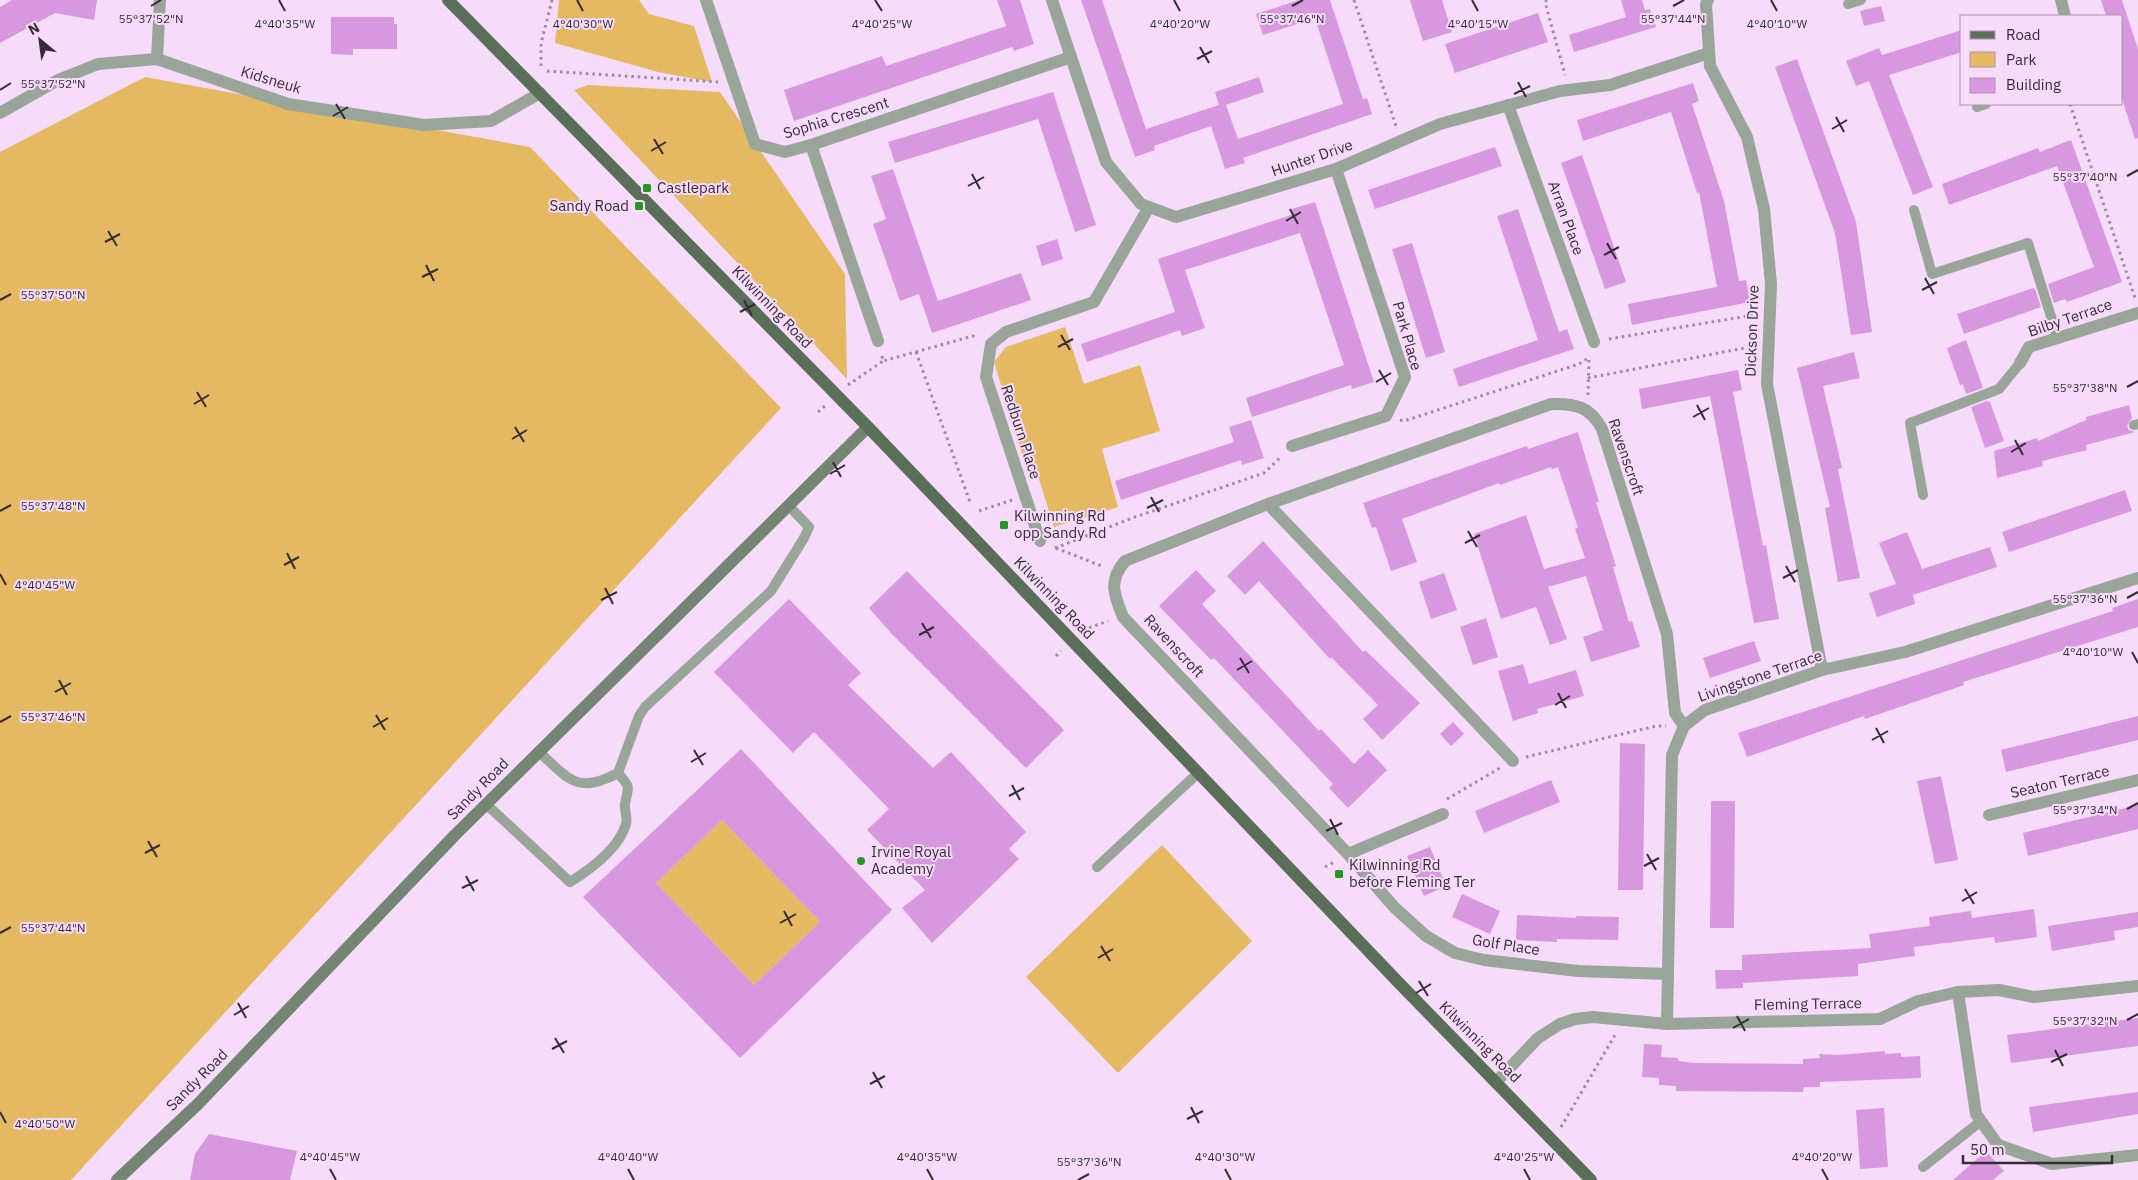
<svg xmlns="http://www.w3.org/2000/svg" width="2138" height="1180" font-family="'IBM Plex Sans',sans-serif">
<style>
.green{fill:#e4b962}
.building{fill:#d898e0;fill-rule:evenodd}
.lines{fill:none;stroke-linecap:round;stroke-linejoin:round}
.path{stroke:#9d8a9f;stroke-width:3;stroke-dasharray:2.5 4;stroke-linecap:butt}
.lane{stroke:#99a598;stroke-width:10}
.street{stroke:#99a598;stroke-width:12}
.secondary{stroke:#748673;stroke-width:12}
.primary{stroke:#5a6f58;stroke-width:12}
.ticks{fill:none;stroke:#362c37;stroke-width:2}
.poi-dot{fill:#249623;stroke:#f7dbfa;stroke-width:2}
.labels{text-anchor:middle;stroke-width:4;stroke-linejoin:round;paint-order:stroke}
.street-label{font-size:15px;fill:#362c37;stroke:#f7dbfa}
.poi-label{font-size:15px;fill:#362c37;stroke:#f7dbfa;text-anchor:start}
.ticks-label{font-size:12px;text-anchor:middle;fill:#362c37;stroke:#f7dbfa;stroke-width:4;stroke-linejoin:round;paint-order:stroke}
</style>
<rect width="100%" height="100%" fill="#f7dbfa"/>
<!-- green -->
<g class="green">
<path d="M559 0H639L649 14 694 26 712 82 658 72 555 43Z"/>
<path d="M145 77 530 147 781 408 71 1180H0V152Z"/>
<path d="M588 85 720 92 845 274 847 379 574 90Z"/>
<path d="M1065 327 1084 384 1140 365 1160 431 1102 449 1118 507 1054 527 1037 473 1026 467 994 362 1006 347Z"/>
<path d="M722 820 820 922 754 985 656 883Z"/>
<path d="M1162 845 1252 941 1118 1073 1026 977Z"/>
</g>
<!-- building -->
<g class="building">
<path d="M12 0H97L94 20 55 13 0 43V7Z"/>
<path d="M997 0H1020L1034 44 1014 51 1012 47 794 121 784 90 882 56 886 66 1006 26Z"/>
<path d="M1081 0H1102L1146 129 1219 105 1215 92 1259 77 1264 92 1226 105 1238 139 1343 104 1315 18 1263 35 1256 14 1299 0H1330L1363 99 1367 98 1372 114 1243 158 1245 163 1225 169 1211 126 1154 146 1155 150 1135 157Z"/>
<path d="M1410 0H1442L1452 32 1423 41Z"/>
<path d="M1621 0H1642L1645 10 1650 9 1656 27 1574 52 1569 35 1626 17Z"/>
<path d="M2101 0H2122L2138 49V138L2135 139 2122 99V16H2106Z"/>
<path d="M1881 6 1885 21 1864 26 1860 11Z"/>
<path d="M1538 13 1548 42 1455 73 1445 44Z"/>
<path d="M331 17H394V24H397V49H353V55L331 54Z"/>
<path d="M1962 30V52L1889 75 1933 187 1913 195 1869 81 1856 86 1846 61 1879 48 1882 55Z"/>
<path d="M1797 59 1856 222 1872 332 1851 335 1835 233 1775 67Z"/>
<path d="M1693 83 1699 101 1692 104 1724 201 1739 281 1746 280 1750 302 1632 325 1628 304 1717 287 1699 192 1697 193 1671 112 1583 141 1577 120Z"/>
<path d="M1053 92 1096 225 1075 232 1038 119 895 163 888 142Z"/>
<path d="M2071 140 2122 282 2067 302 2065 299 2054 303 2048 284 2094 267 2057 166 1949 205 1942 184 2038 148 2040 152Z"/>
<path d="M1495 147 1502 166 1375 209 1368 190Z"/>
<path d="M1582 155 1626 282 1605 289 1561 163Z"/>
<path d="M893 169 938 301 1021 273 1031 300 932 333 919 294 900 301 873 224 886 219 871 176Z"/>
<path d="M1315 202 1374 382 1352 389 1351 385 1252 417 1246 398 1344 365 1300 233 1185 270 1205 328 1182 336 1180 330 1087 362 1081 344 1175 312 1158 259 1294 214 1292 209Z"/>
<path d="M1518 209 1559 332 1567 329 1574 349 1459 387 1453 369 1538 340 1497 216Z"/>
<path d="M1057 239 1063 259 1042 266 1036 246Z"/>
<path d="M1412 243 1445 352 1426 358 1392 249Z"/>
<path d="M2033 288 2035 289 2041 307 1964 334 1957 314Z"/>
<path d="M1966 340 1983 388 1966 394 1963 384 1960 385 1947 348Z"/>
<path d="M1854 352 1860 378 1823 386 1842 468 1838 469 1860 578 1838 582 1825 508 1830 507 1797 368Z"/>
<path d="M1738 370 1742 390 1733 392 1763 546 1766 545 1779 619 1754 623 1710 396 1642 409 1639 389Z"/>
<path d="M1987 401 1990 402 2004 441 1985 448 1971 407Z"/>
<path d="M2129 405 2132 418 2127 426 2129 430 2135 432 2086 445 2087 450 2042 461 2043 466 1997 478 1994 451 2037 438 2038 441 2086 420V417Z"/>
<path d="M1251 420 1264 458 1242 465 1241 460 1121 500 1115 481 1234 442 1229 427Z"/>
<path d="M1578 432 1599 502H1596L1616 566 1613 567 1629 622 1632 621 1640 647 1591 662 1583 637 1603 630 1586 576 1548 587 1567 639 1550 645 1536 607 1501 619 1474 534 1526 515 1544 569 1585 558 1575 529 1578 528 1558 467 1552 469 1551 467 1500 485 1499 483 1402 519 1417 562 1391 571 1376 527 1372 528 1363 503 1527 446 1528 449Z"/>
<path d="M2125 490 2132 511 2009 552 2002 532Z"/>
<path d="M1907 532 1922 569 1990 547 1997 567 1913 595 1915 604 1877 617 1869 593 1896 584 1879 543Z"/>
<path d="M1263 541 1363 652 1365 650 1420 703 1382 740 1363 719 1378 705 1331 657 1330 659 1259 581 1245 595 1227 576Z"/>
<path d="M1196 570 1216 591 1202 604 1319 731 1321 729 1354 764 1368 750 1387 770 1348 808 1329 788 1333 784 1314 764 1214 658 1211 660 1159 606Z"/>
<path d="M907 571 1064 730 1026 768 891 633 869 608Z"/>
<path d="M1444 573 1457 610 1431 619 1419 582Z"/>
<path d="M789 599 861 673 848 685 933 768 951 752 1026 832 1009 849 1019 859 932 943 902 908 925 890 867 830 889 809 814 732 793 753 714 672Z"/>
<path d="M2138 599V627L1963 682 1964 685 1865 719 1864 716 1747 757 1738 733 2113 611 2112 608Z"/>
<path d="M1486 618 1498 657 1473 665 1460 627Z"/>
<path d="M1754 641 1761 661 1710 678 1703 658Z"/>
<path d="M1523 664 1529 684 1576 670 1584 696 1537 709 1538 713 1513 721 1498 671Z"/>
<path d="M2138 716V740L2006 772 2001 750Z"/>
<path d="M1453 722 1464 734 1451 746 1440 734Z"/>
<path d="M1620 743 1645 744 1643 890H1618Z"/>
<path d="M741 749 892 910 740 1058 583 897ZM722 820 820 922 754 985 656 883Z"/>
<path d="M1941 776 1958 860 1935 864 1917 781Z"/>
<path d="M1551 780 1560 802 1484 833 1475 811Z"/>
<path d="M1711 801H1735L1734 928H1710Z"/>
<path d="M2138 805V829L2028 856 2023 833Z"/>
<path d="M1430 847 1446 886 1424 896 1407 856Z"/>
<path d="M1462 894 1500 911 1490 934 1452 917Z"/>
<path d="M2034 909 2037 937 1995 943 1994 937 1914 947 1915 956 1858 964V976L1743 983V988L1716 989 1715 970H1742V955L1871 948 1869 934 1930 926 1929 917 1971 911 1972 918Z"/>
<path d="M2138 912V927L2114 931 2115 940 2052 951 2048 926Z"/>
<path d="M1517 915 1576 918V916L1619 917 1618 940 1557 939V942L1516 940Z"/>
<path d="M2138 1018V1046L2011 1063 2007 1035Z"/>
<path d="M1644 1044 1662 1045 1661 1057 1678 1058V1061L1694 1063 1803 1064V1059L1820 1058 1819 1054 1839 1055 1885 1051V1054L1901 1053V1057L1920 1056 1921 1078 1820 1082V1087H1804L1803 1092 1676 1091V1086L1659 1085V1078L1642 1077Z"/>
<path d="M2138 1092V1114L2033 1132 2029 1107Z"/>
<path d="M1884 1108 1888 1167 1860 1169 1856 1110Z"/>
<path d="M209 1134 297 1151 290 1180H190L195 1154Z"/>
<path d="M1986 1151 2004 1171 1993 1180H1953Z"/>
</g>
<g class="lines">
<!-- path -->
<g class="path">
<path d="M1354 0 1396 126"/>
<path d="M1547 0 1545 2 1565 75"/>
<path d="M541 66V44L552 0"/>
<path d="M547 71 718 82"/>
<path d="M2070 104 2135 298"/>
<path d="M1609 339 1754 315"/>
<path d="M916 352 970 502"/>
<path d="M882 356 883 361 973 336 978 338"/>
<path d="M1588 378 1755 346"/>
<path d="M848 385 883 361"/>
<path d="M1588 395 1589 359"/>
<path d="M818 412 825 406"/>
<path d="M1400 420 1404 421 1579 364 1590 357"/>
<path d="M979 511 1012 500"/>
<path d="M1055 548 1135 517 1264 473 1282 456"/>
<path d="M1056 548 1104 567"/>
<path d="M1083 630 1108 621"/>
<path d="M1056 656 1061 651"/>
<path d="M1526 757 1656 726H1666"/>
<path d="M1447 799 1500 768"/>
<path d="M1325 867 1334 862"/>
<path d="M1561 1127 1615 1035"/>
</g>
<!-- lane -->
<g class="lane">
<path d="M1848 4 1861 0"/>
<path d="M1977 107 1986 104"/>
<path d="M1914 210 1932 274 2028 243 2058 339"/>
<path d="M2134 425 2138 424"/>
<path d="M1923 495 1910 423 1999 389 2020 363"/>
<path d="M539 752C569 779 577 795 618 773L639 716 645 707 771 591 804 538 809 527 788 505"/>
<path d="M486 804 570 882C591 869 619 848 626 824 628 818 624 810 625 804 628 786 632 789 618 773"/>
<path d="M1097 867 1198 773"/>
<path d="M1923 1167 1981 1121"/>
</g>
<!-- street -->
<g class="street">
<path d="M706 0 755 144 785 152 811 145 1071 57"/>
<path d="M1052 0 1106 162 1141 204 1176 217 1336 169 1440 124 1560 91 1610 85 1709 53"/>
<path d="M1708 0 1706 4 1710 66 1747 137 1764 209 1771 284 1767 384 1822 670"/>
<path d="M2061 0 2065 16"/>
<path d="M157 59 160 0"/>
<path d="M1508 105 1594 342"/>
<path d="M0 113 58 80 98 64 157 59 288 104 424 125 491 121 540 93"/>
<path d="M811 145 878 341"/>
<path d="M2020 363 2029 347 2138 313"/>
<path d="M1292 446 1386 416 1405 377 1336 169"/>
<path d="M1268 504 1513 761"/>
<path d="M1040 541 986 377 991 344 1006 332 1094 302 1149 207"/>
<path d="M1989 815 2138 780"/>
<path d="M1348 854 1443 814"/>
<path d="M1668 974 1578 971 1484 960 1455 953 1426 936 1394 907 1348 854 1123 617C1114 595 1108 581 1125 561L1268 504 1551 404C1575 403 1591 407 1602 429L1667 634 1675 713 1684 726"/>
<path d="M1958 992 1976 1114 1998 1145 2052 1164 2138 1155"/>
<path d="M1667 1024 1672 755 1684 726 1705 710 1822 670 1905 652 2138 578"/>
<path d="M1496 1082 1538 1038 1560 1024 1575 1019 1593 1017 1667 1024 1880 1019 1918 1001 1958 992 1999 990 2034 997 2138 986"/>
</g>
<!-- secondary -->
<path class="secondary" d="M117 1180 198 1104 454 836 868 427"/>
<!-- primary -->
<path class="primary" d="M448 0 868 427 1399 983 1591 1180"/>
</g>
<!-- ticks -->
<path class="ticks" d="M279 0 285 11M577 0 583 11M875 0 882 11M1174 0 1180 11M1472 0 1478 11M1771 0 1777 11M151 6 161 0M1292 6 1303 0M1673 6 1684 0M1200 47 1209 63M1197 59 1212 51M1518 82 1526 97M0 90 11 83M1514 94 1530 86M336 104 345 119M333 116 348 107M1836 117 1844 132M1832 129 1847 120M654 139 663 154M651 151 666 142M972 174 980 189M2127 176 2138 170M968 186 984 177M1290 209 1298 224M1286 221 1301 212M108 231 117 246M105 242 120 234M1607 243 1616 259M1604 255 1619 247M426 265 434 281M422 277 438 269M1925 278 1934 294M1922 290 1937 282M0 300 11 294M744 300 752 316M740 312 755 304M1061 335 1070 350M1058 347 1073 339M1379 370 1388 385M1376 382 1391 373M2127 387 2138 381M197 392 206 407M194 404 209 395M1697 405 1705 420M1693 417 1709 408M515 427 524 442M512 439 527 430M2015 440 2023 455M2011 452 2026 443M833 462 841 477M830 474 845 465M1151 497 1159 512M1147 508 1163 500M0 511 11 505M1468 531 1477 547M1465 543 1480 535M287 553 295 569M284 565 299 557M1786 566 1795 582M0 574 6 585M1783 578 1798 570M605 588 613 604M2127 598 2138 592M601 600 617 592M922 623 931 638M919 635 934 627M2132 652 2138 663M1240 658 1249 673M1237 670 1252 661M59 680 67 695M55 692 71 683M1558 693 1566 708M1555 705 1570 696M376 715 385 730M0 722 11 716M373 727 388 718M1876 728 1884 743M1872 740 1888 731M694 750 703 765M691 762 706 753M1012 785 1020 800M1009 796 1024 788M2127 809 2138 803M1330 819 1338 835M1326 831 1342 823M148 841 157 857M145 853 160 845M1647 854 1656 870M1644 866 1659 858M466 876 474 891M462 888 478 880M1965 889 1974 904M1962 901 1977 892M784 911 792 926M780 923 796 914M0 933 11 927M1101 946 1110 961M1098 958 1113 949M1419 981 1428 996M1416 993 1431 984M238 1003 246 1018M234 1015 249 1006M1737 1016 1745 1031M2127 1020 2138 1014M1733 1028 1749 1019M555 1038 564 1053M552 1049 567 1041M2055 1050 2063 1066M2051 1062 2067 1054M873 1072 882 1088M870 1084 885 1076M1191 1107 1199 1123M0 1112 6 1123M1187 1119 1203 1111M330 1169 336 1180M628 1169 634 1180M927 1169 933 1180M1225 1169 1231 1180M1524 1169 1530 1180M1822 1169 1828 1180M1078 1180 1089 1174"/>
<!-- markers -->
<g class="poi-dot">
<rect x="642" y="183" width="10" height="10" rx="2.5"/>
<rect x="634" y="201" width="10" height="10" rx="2.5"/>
<rect x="999" y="520" width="10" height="10" rx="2.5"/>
<circle cx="861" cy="861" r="5"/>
<rect x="1334" y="869" width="10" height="10" rx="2.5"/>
</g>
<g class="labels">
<!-- street labels -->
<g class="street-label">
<text transform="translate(271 80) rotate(17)" y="5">Kidsneuk</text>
<text transform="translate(836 118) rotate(-17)" y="5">Sophia Crescent</text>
<text transform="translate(1312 158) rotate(-19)" y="5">Hunter Drive</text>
<text transform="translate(1566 218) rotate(70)" y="5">Arran Place</text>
<text transform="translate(772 307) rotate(46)" y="5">Kilwinning Road</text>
<text transform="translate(2070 318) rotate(-19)" y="5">Bilby Terrace</text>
<text transform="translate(1752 331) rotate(-88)" y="5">Dickson Drive</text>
<text transform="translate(1407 336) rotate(74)" y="5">Park Place</text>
<text transform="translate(1021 432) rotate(72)" y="5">Redburn Place</text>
<text transform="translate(1626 457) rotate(71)" y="5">Ravenscroft</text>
<text transform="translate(1054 598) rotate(46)" y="5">Kilwinning Road</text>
<text transform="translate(1174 646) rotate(47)" y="5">Ravenscroft</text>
<text transform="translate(1760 676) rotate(-19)" y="5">Livingstone Terrace</text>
<text transform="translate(2060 782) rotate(-13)" y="5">Seaton Terrace</text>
<text transform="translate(478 789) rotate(-45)" y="5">Sandy Road</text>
<text transform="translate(1506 945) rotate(9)" y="5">Golf Place</text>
<text transform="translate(1808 1004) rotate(-1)" y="5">Fleming Terrace</text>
<text transform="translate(1480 1042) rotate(45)" y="5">Kilwinning Road</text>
<text transform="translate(197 1080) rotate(-45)" y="5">Sandy Road</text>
</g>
<!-- poi labels -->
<g class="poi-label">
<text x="657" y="193">Castlepark</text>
<text x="629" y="211" text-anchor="end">Sandy Road</text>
<text x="1014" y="521">Kilwinning Rd<tspan x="1014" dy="17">opp Sandy Rd</tspan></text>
<text x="871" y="857">Irvine Royal<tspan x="871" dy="17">Academy</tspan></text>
<text x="1349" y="870">Kilwinning Rd<tspan x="1349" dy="17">before Fleming Ter</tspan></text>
</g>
</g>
<g class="ticks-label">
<text x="1673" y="23">55°37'44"N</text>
<text x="151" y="23">55°37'52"N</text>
<text x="1292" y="23">55°37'46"N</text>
<text x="285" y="28">4°40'35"W</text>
<text x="583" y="28">4°40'30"W</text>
<text x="882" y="28">4°40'25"W</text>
<text x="1180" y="28">4°40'20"W</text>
<text x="1478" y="28">4°40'15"W</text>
<text x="1777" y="28">4°40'10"W</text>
<text x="53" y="88">55°37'52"N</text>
<text x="2085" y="181">55°37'40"N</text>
<text x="53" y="299">55°37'50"N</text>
<text x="2085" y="392">55°37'38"N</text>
<text x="53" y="510">55°37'48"N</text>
<text x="45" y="589">4°40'45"W</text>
<text x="2085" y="603">55°37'36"N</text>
<text x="2093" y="656">4°40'10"W</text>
<text x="53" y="721">55°37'46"N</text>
<text x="2085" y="814">55°37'34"N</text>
<text x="53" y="932">55°37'44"N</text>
<text x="2085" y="1025">55°37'32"N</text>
<text x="45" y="1128">4°40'50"W</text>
<text x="330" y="1161">4°40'45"W</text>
<text x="628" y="1161">4°40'40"W</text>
<text x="927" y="1161">4°40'35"W</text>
<text x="1225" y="1161">4°40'30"W</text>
<text x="1524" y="1161">4°40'25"W</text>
<text x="1822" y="1161">4°40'20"W</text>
<text x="1089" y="1166">55°37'36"N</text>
</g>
<!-- legend -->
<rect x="1960" y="15" width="162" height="90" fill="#f7dbfa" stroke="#aa95ac"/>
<rect x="1970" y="31" width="25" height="8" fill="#5a6f58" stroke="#aa95ac"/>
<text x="2006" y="40" font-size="15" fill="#362c37">Road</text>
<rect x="1970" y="52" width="25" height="15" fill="#e4b962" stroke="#aa95ac"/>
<text x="2006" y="65" font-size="15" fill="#362c37">Park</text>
<rect x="1970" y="78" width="25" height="15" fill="#d898e0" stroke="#aa95ac"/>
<text x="2006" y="90" font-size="15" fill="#362c37">Building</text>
<!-- north arrow -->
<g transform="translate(40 40) rotate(331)" stroke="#f7dbfa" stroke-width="4" paint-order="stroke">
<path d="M0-4L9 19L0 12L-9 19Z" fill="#362c37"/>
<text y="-8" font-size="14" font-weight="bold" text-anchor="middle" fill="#362c37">N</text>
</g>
<!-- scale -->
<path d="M1963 1155v8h149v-8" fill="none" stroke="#362c37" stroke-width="2.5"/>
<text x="1970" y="1155" font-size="15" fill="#362c37" stroke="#f7dbfa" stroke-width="4" paint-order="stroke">50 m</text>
</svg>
